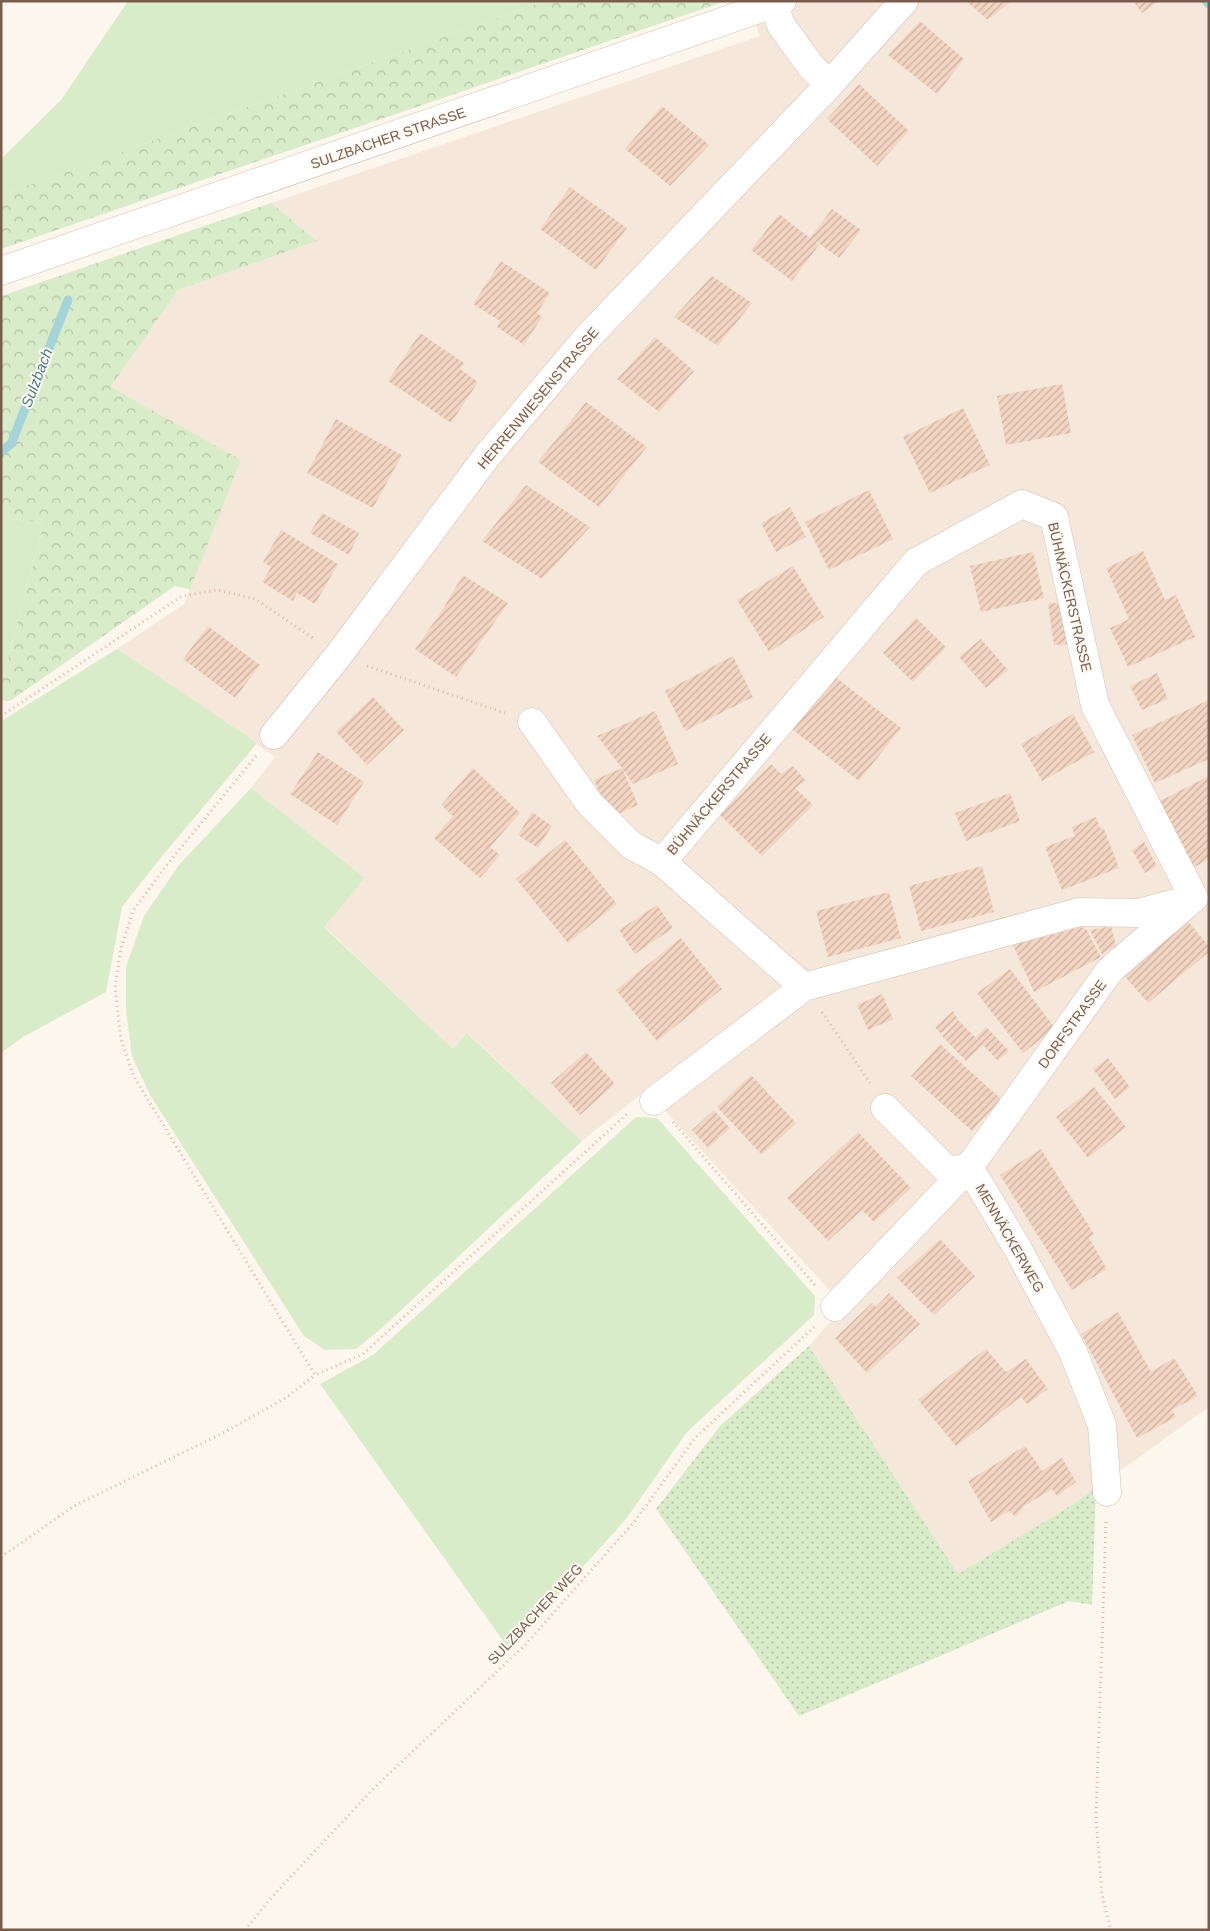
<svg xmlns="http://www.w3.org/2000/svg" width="1210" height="1931" font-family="Arial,sans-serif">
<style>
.residential{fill:#f5e8da}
.grass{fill:#d8ecc9}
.forest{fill:url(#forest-crowns)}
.garden{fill:url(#garden-dots)}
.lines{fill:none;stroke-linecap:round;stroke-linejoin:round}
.stream{stroke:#a5d3da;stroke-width:9}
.building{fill:url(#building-hatch)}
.minor-casing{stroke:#d1beb0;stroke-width:29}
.path{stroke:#d9b8a5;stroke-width:3;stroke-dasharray:1 4;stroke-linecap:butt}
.minor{stroke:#fff;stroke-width:28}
.labels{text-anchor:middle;stroke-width:4;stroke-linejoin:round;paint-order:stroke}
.street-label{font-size:14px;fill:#7a5c4d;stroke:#fffaf3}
.water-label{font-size:15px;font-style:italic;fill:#437c86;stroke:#fffaf3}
</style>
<defs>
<pattern id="forest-crowns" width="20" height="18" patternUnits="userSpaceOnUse" patternTransform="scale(1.25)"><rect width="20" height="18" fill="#d8ecc9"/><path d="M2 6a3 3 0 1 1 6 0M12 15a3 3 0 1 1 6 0" fill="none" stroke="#b4c2a5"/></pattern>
<pattern id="garden-dots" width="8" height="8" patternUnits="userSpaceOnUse" patternTransform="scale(1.25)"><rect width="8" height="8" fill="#d8ecc9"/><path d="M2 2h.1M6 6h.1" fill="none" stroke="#b4c2a5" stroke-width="1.8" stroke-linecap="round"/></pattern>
<pattern id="building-hatch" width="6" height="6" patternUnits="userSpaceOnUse" patternTransform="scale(1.25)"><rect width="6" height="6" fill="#f3d5c3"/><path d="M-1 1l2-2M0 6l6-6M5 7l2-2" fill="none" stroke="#cab0a1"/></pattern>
</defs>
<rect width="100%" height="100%" fill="#fdf6ec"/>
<!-- residential -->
<path class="residential" d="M747 1H1209V1407L1075 1503 958 1574 809 1346 844 1306 646 1090 582 1141 468 1033 453 1049 324 926 365 878 251 788 275 757 117 649 184 604 240 460 111 387 178 290 317 241 271 203 760 36Z"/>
<!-- grass -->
<g class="grass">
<path d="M128 1H545L1 195V159L61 100Z"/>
<path d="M1 518 44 523 1 686Z"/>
<path d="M117 649 257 743 159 860 122 907 106 992 23 1037 1 1053V715L3 720Z"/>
<path d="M251 788 365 878 324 927 453 1049 467 1033 582 1141 383 1327 356 1349 325 1350 304 1336 150 1095 132 1056 126 1011V967L144 916 179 865Z"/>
<path d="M636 1117 657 1118 815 1296 814 1315 687 1432 626 1519 509 1649 320 1384 373 1355Z"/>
</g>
<!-- forest -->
<g class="forest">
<path d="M545 1H726L1 249V195Z"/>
<path d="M271 203 317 241 178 290 111 387 241 460 190 589 175 586 10 701 1 700V686L44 523 1 518V296Z"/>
</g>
<!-- garden -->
<path class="garden" d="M809 1346 958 1574 1075 1503 1096 1487 1092 1605 1069 1601 799 1716 656 1509 720 1426Z"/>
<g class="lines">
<!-- stream -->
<g class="stream">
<path d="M1206 1 1209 4"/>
<path d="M1 452 11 444 68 300"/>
</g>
</g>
<!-- building -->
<g class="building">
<path d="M966 1H1011L988 20Z"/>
<path d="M1133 1H1159L1142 13Z"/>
<path d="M920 21 964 59 937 94 888 55Z"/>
<path d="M859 84 909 131 877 166 827 119Z"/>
<path d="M662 106 709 145 670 186 625 149Z"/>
<path d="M570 187 627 228 596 270 540 229Z"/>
<path d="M832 209 861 230 839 258 813 239 819 245 792 281 751 250 779 214 810 238Z"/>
<path d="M501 261 550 293 537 313 542 317 524 345 497 327 500 321 473 304Z"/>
<path d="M712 276 752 303 718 346 674 317Z"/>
<path d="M420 333 464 363 460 369 478 382 451 423 388 381Z"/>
<path d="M655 337 694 371 659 412 617 379Z"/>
<path d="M1062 384 1071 433 1006 445 997 396Z"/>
<path d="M586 402 647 447 599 507 538 462Z"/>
<path d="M963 408 990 465 930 493 903 437Z"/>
<path d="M336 419 402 455 373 508 307 473Z"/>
<path d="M526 485 590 527 542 579 482 541Z"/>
<path d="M869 490 893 539 829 570 805 522Z"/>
<path d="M790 507 806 537 776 552 761 523Z"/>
<path d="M322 513 359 533 349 555 310 533Z"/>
<path d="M281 530 338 564 315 604 297 593 293 601 262 582 271 567 263 562Z"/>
<path d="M1143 551 1165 600 1176 595 1195 637 1128 667 1110 628 1129 619 1106 568Z"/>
<path d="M1033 552 1044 598 981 612 970 566Z"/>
<path d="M793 566 824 617 769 652 737 600Z"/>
<path d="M463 575 508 603 456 677 415 649 440 614Z"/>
<path d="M1062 602 1071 644 1054 645 1048 604Z"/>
<path d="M916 618 946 647 913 682 883 653Z"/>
<path d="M208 626 260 665 235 698 183 659Z"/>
<path d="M981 639 1008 670 986 688 959 657Z"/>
<path d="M733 656 753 697 685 731 665 691Z"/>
<path d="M1157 673 1168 699 1142 710 1130 686Z"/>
<path d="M834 676 901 728 859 781 793 730Z"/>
<path d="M373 697 404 730 367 765 336 732Z"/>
<path d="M1209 700V759L1155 783 1132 735Z"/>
<path d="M655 711 678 764 633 784 622 768 638 805 611 817 594 780 622 768 597 736Z"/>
<path d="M1073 714 1094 752 1042 781 1021 744Z"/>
<path d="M318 752 364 782 337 825 290 794Z"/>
<path d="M771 764 781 774 793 766 806 781 795 788 813 805 762 856 720 815Z"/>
<path d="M473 768 520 813 490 847 500 855 480 878 434 838 453 816 441 805Z"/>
<path d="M1209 776V859L1194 867 1160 801Z"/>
<path d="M1010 793 1020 821 966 841 955 813Z"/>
<path d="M532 812 552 826 538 848 518 835Z"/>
<path d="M1096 817 1100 828 1104 829 1119 868 1062 890 1045 847 1075 836 1072 827Z"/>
<path d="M565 840 617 904 568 943 516 879Z"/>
<path d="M1144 842 1157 866 1145 873 1132 850Z"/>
<path d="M982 866 994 912 921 931 909 886Z"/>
<path d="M889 892 901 938 828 957 816 911Z"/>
<path d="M657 905 673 928 635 954 619 930Z"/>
<path d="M1184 917 1209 946V952L1148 1003 1120 971Z"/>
<path d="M1111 926 1116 946 1102 954 1090 930Z"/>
<path d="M1081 927 1086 929 1101 957 1034 992 1013 945Z"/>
<path d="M681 938 722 989 657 1041 616 990Z"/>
<path d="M1010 969 1055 1028 1023 1053 977 993Z"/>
<path d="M882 994 893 1019 868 1030 857 1005Z"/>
<path d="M953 1011 958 1019 941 1034 935 1027Z"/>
<path d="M958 1020 981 1043 976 1037 986 1027 1009 1051 998 1061 983 1045 966 1061 942 1036Z"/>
<path d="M940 1044 1001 1099 972 1131 911 1076Z"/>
<path d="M586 1052 615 1084 580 1115 551 1083Z"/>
<path d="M1108 1058 1130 1087 1115 1099 1093 1069Z"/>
<path d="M751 1075 796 1123 762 1155 717 1107Z"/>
<path d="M1094 1087 1126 1127 1088 1158 1056 1117Z"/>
<path d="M714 1110 730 1128 708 1148 692 1130Z"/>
<path d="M858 1132 911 1188 874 1222 862 1210 828 1241 787 1198Z"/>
<path d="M1041 1149 1094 1234 1089 1238 1107 1269 1072 1290 1000 1175Z"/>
<path d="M940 1239 975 1276 934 1315 897 1278Z"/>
<path d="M889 1293 920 1324 867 1373 835 1338 872 1303 876 1307Z"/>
<path d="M1118 1312 1151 1372 1174 1358 1198 1396 1172 1410 1176 1417 1137 1438 1081 1334Z"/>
<path d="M986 1349 1006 1372 1026 1359 1048 1389 1027 1404 1021 1397 956 1446 918 1400Z"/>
<path d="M1025 1446 1042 1471 1062 1458 1076 1482 1057 1496 1052 1489 1024 1506 1016 1517 1009 1511 991 1522 968 1481Z"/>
</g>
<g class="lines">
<defs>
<g id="minor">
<path d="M829 85 904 1"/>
<path d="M1 271 782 1"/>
<path d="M532 722 590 804 631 845 662 862"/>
<path d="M274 735 338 656 487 456 587 338 829 85 810 65 781 25 774 5"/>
<path d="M654 1101 804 987 662 862 916 562 1022 504 1054 517 1095 705 1194 898 1138 913 1079 912 804 987"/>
<path d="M885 1108 948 1171 969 1167"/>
<path d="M969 1167 1018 1249 1073 1352 1102 1425 1107 1492"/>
<path d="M835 1307 969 1167 1110 970 1189 902"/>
</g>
</defs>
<!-- minor casing -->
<use href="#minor" class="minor-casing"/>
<!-- path -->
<g class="path">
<path d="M367 666 505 713"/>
<path d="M1 716 182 596 218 590 255 599 313 638"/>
<path d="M256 756 166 866 133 911 121 948 115 988 121 1039 133 1075 315 1375 363 1354 627 1114"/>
<path d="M822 1012 870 1083"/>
<path d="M673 1122 815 1285"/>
<path d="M1106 1522 1096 1818 1102 1895 1111 1930"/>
<path d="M1 1557 74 1506 225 1432 287 1397 315 1375"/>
<path d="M245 1930 272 1897 374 1788 525 1645 635 1521 695 1438 814 1327"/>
</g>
<!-- minor -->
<use href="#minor" class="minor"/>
</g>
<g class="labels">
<!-- street labels -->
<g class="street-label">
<text transform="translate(388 138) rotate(-19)" y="5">SULZBACHER STRASSE</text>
<text transform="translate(538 398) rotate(-50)" y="5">HERRENWIESENSTRASSE</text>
<text transform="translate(1070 597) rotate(77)" y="5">BÜHNÄCKERSTRASSE</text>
<text transform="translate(719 794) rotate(-50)" y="5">BÜHNÄCKERSTRASSE</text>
<text transform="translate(1072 1024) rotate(-54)" y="5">DORFSTRASSE</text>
<text transform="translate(1010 1238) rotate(60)" y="5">MENNÄCKERWEG</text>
<text transform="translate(535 1614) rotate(-47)" y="5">SULZBACHER WEG</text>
</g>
<!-- water labels -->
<g class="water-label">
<text transform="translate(37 378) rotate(-69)" y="5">Sulzbach</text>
</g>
</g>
<!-- border -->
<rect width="1210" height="1931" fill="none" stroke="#7a5c4d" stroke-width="5"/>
</svg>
